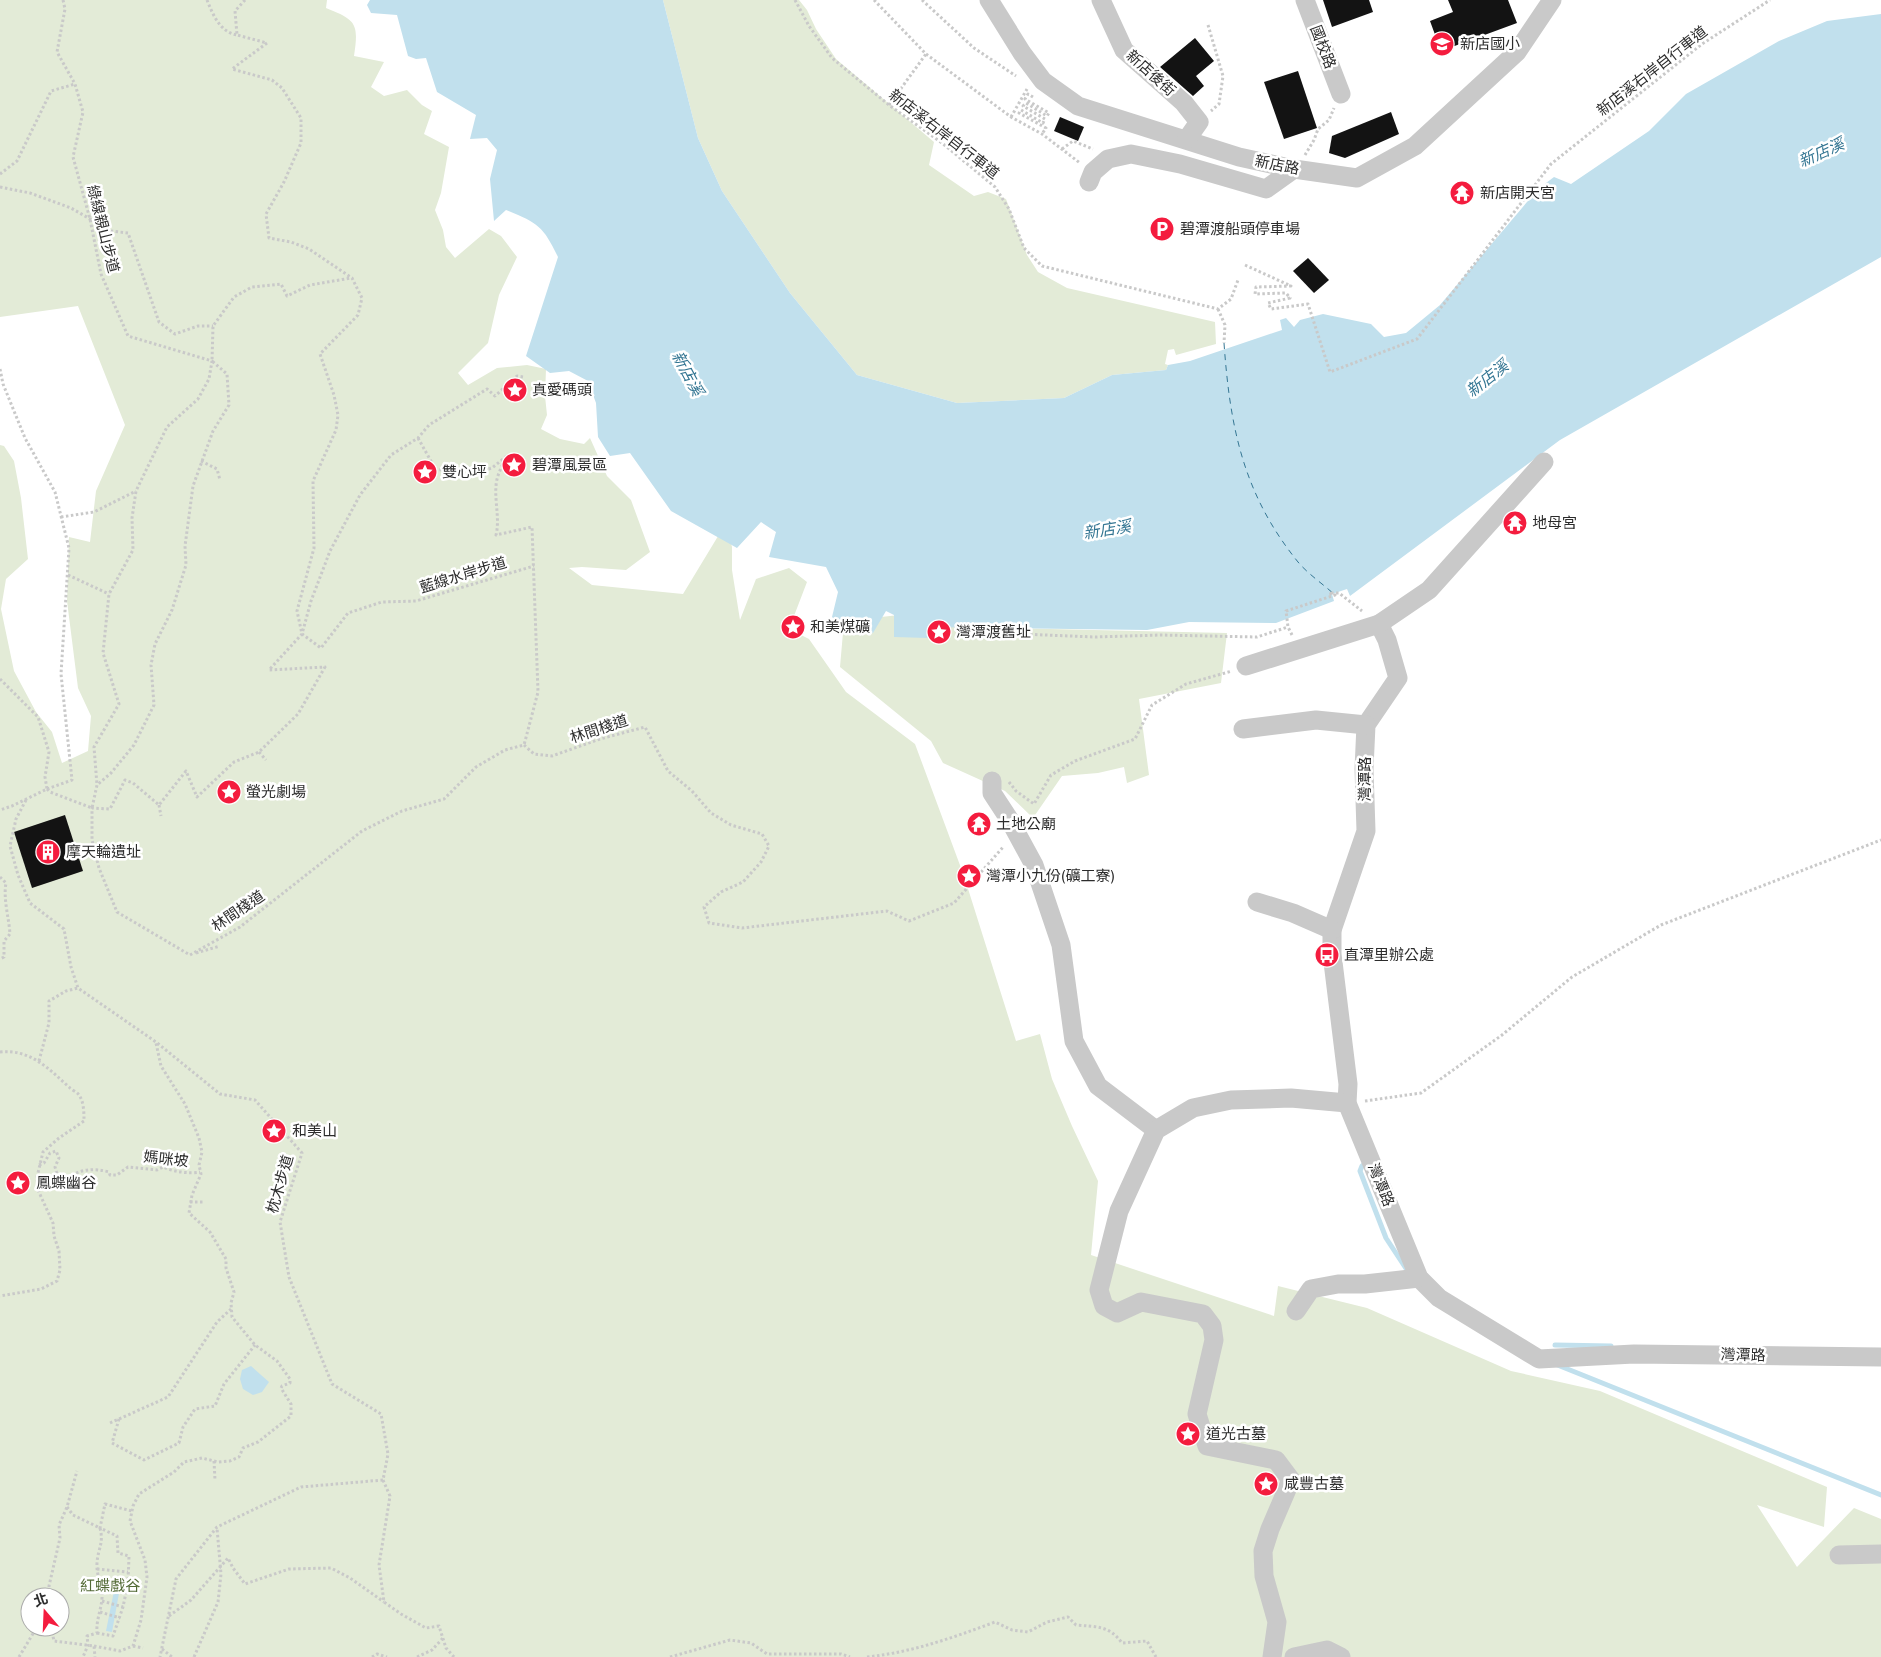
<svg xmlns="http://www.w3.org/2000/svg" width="1881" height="1657" font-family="'Public Sans','Noto Sans TC',sans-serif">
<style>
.green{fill:#e3ebd7;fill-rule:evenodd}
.water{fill:#c1e0ed}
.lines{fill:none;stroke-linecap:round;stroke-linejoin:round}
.stream{stroke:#c1e0ed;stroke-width:5}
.ferry{stroke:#347693;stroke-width:1;stroke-dasharray:6 5;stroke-linecap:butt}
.building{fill:#131313}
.path{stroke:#c9c9c9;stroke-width:3;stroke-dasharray:2.5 2.5;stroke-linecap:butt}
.minor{stroke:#c9c9c9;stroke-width:19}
.labels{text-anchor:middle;stroke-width:5;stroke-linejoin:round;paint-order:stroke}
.poi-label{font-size:15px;fill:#2c2c2c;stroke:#fff;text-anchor:start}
.street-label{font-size:15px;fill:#2c2c2c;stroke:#fff}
.park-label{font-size:15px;fill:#536a36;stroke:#fff}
.water-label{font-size:16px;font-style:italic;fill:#347693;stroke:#fff}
</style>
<rect width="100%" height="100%" fill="#fff"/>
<!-- green -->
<g class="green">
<path d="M0 0H327L326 8C356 20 359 23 354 56L384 62 371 87 384 96 407 90 422 105 432 111 424 134 449 147 441 193 435 210 443 230 446 247 455 258 489 229 501 236 517 257 499 295 488 343 458 373 468 385 497 368 527 365 546 369 545 396 547 415 541 429 560 439 584 444 590 438 607 476 631 500 650 552 626 570 582 567 569 568 592 585 683 594 726 523 732 547V570L740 620 756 579 789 568 807 582 789 629 809 639 846 692 915 744 964 876 1016 1041 1040 1034 1052 1079 1072 1126 1098 1181 1091 1255 1274 1316 1278 1286 1367 1308 1511 1371 1600 1391 1827 1487 1824 1527 1757 1505 1797 1567 1854 1508 1881 1519V1657H0V445L4 446 14 461 21 498 28 559 6 579 1 609 14 671 36 712 52 732 62 763 88 751 91 716 78 688 67 601 69 537 90 542 96 491 125 425 78 306 0 317ZM30 1597H60V1627H30Z"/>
<path d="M663 0H799L807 10 816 29 836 59 934 142 929 165 974 196 988 192 1006 199 1027 255 1038 272 1067 288 1215 322 1216 344 1176 355 1174 349 1168 350 1165 364 1168 365 1166 370 1112 375 1064 398 957 403 857 375 790 293 722 191 698 138Z"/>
<path d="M927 612 957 627 1227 633 1221 683 1139 699 1149 775 1127 783 1124 767 1098 773 1062 776 1033 818 1005 791 943 763 931 741 840 667 844 621Z"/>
</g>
<!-- water -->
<g class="water">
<path d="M370 0H663L698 138 722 191 790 293 857 375 957 403 1064 398 1112 375 1166 370 1168 365 1190 361 1282 330 1280 320 1286 318 1294 327 1300 320 1323 314 1371 324 1384 337 1406 333 1440 305 1538 189 1554 177 1571 184 1649 131 1686 94 1779 41 1827 21 1881 14V257L1560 440 1350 596 1347 589 1332 594 1334 601 1276 623 1189 622 1147 630 929 627 928 638 894 637V615L886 611 873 633 852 635 832 617 838 592 826 567 769 557 776 532 761 522 737 548 671 511 630 453 610 456 598 437 596 403 588 381 569 371 550 373 526 356 558 257C543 226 538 223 506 210L494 221 490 179 497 150 487 138 470 139 476 115 437 92 426 58 416 59 408 56 397 15 371 13 367 5Z"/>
<path d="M251 1366 269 1382 262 1392 253 1395 243 1389 240 1379 242 1370Z"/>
<path d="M116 1581 121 1582 112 1632 106 1631Z"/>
</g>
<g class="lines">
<!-- stream -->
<g class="stream">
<path d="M1366 1163 1362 1166 1360 1171 1386 1238 1407 1270"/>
<path d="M1555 1345 1611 1346"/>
<path d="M1555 1364 1881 1495"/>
</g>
<!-- ferry -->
<path class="ferry" d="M1224 343C1230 427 1243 494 1298 562 1308 574 1323 584 1335 595"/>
</g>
<!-- building -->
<g class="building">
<path d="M1323 0H1369L1373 12 1332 27Z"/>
<path d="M1448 0H1508L1517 23 1441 51 1430 21 1453 12Z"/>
<path d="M1195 38 1214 61 1196 76 1204 86 1193 96 1160 67Z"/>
<path d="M1298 71 1317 128 1284 139 1264 82Z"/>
<path d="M1391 112 1399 134 1345 158 1329 153 1332 136Z"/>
<path d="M1060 117 1084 127 1078 141 1054 131Z"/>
<path d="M1308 258 1329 280 1314 293 1293 271Z"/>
<path d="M65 815 83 871 32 888 14 832Z"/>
</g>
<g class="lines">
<!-- path -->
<g class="path">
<path d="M63 0 65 9 57 52 75 84 83 112 73 157 90 219 101 274 128 336 212 361 209 379 198 399 167 427 136 491 132 518 133 550 109 594 103 653 119 704 94 747 97 785"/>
<path d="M207 0C213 15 220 32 237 35"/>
<path d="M245 0 235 11 237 35 267 43 232 69 272 80 282 88 301 118V143L284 182 266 214 269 238 291 242 309 249 352 278 362 298 358 315 320 354 334 395 338 415 336 430 313 481 314 548 297 611 302 634 321 648 348 613 382 602 416 601 534 566"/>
<path d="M795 0 809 26 832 58 889 105 942 143 995 187 1009 209 1024 248 1042 266 1218 309 1231 299 1238 280"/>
<path d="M874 0 926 54 1011 117 1042 134 1080 163"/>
<path d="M922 0 974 48 1016 76"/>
<path d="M1208 25 1223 76 1219 104 1211 111"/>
<path d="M1033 97 1028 94 1025 99 1049 113 1047 116 1026 103 1023 106 1045 119 1043 123 1021 110 1019 113 1046 128 1042 134"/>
<path d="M889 105 926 54"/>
<path d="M1011 117 1027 89"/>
<path d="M1062 149 1073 141 1093 149"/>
<path d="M1305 155 1314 140 1318 129 1329 120 1334 108"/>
<path d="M0 174 17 161 51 91 75 84"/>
<path d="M0 187 30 193 71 208 111 231 128 233 159 322 175 334 198 326H213"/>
<path d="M1245 265 1291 286 1256 287 1255 294 1286 293 1290 298 1268 303 1271 309 1308 304 1330 372 1417 339 1551 164 1702 44 1770 0"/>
<path d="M1218 309 1225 325 1224 343"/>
<path d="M0 369 3 384 25 438 55 492 69 548 61 674 72 780 47 789"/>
<path d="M523 377 517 376 495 396 487 389 429 425 418 438 391 455 360 495 330 551 311 601 302 634 269 670 325 667 298 714 259 752 234 762 197 797 186 771 159 805 133 783 125 780 110 809 92 808V840L99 868 117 912 190 955 240 927 362 831 402 811 444 799 476 767 505 750 524 745"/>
<path d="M418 438 436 470 470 468 482 471 492 468 508 455C505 461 501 467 499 473 491 492 501 515 496 535L532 527 538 692 524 745"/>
<path d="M201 461 217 469 220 480"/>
<path d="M61 517 94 512 136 491"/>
<path d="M68 575 109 594"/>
<path d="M1020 634 1095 637 1161 635 1257 637 1288 627"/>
<path d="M1292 635 1288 627 1286 611 1335 595 1329 593H1339L1362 611"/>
<path d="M0 679 38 717 49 752 45 777 47 789 12 806 0 810"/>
<path d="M524 745 534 754 552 756 600 739 645 727 668 771 692 791 711 813 731 825 762 834 769 846 761 862 743 882 721 892 704 907 709 923 742 928 887 911 909 921 954 903 1004 846"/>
<path d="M259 752 266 760"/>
<path d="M1009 782 1016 791 1034 804 1051 775 1075 761 1135 739 1152 705 1186 684 1232 671"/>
<path d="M47 789 50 792 92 808 97 785 111 773 134 745 154 705 151 665 155 644 172 610 186 565 185 546 193 486 213 431 229 405 227 374 212 361 213 326 234 297 252 287 281 284 287 296 310 285 351 278"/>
<path d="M26 800 16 819 10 846 18 875 30 903 64 929 71 967 78 988 156 1042 220 1094 255 1100 302 1153 280 1222 289 1277 332 1384 381 1414 388 1454 383 1480 301 1487 217 1527 176 1579 160 1657"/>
<path d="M159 805 161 816"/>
<path d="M0 877 6 883C3 899 9 918 10 934L4 941V957L0 959"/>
<path d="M196 953 220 946"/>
<path d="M0 1052C31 1049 49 1069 70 1088 72 1090 77 1092 79 1095 84 1102 84 1113 84 1121L59 1138 43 1152 37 1177 38 1190 53 1223 54 1236 59 1251 60 1270 57 1281 41 1289 0 1296"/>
<path d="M39 1061 49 1023V1001L66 991 78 988"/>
<path d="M1365 1101 1421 1093 1502 1035 1572 977 1661 925 1881 840"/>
<path d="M39 1165 44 1163 50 1153 56 1151 59 1158 55 1167 58 1177 57 1184 63 1190 68 1185 69 1177C81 1169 94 1168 109 1172L110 1175H117L128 1167 157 1170 163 1167C174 1172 190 1174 200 1172"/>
<path d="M190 1202H204"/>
<path d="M119 1419 112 1443 144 1460 179 1443 183 1427 195 1409 215 1406 224 1384 255 1345"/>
<path d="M110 1423 168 1397 217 1322 231 1309"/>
<path d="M214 1461 215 1480"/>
<path d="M383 1480 390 1496 379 1565 384 1602 401 1614 426 1628 439 1626 446 1648 454 1657"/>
<path d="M67 1507 73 1515 100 1528C104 1544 98 1548 97 1563 96 1576 103 1586 102 1598 101 1611 96 1620 97 1633L87 1636 88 1645 83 1657"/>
<path d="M97 1569 128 1572"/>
<path d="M50 1597 49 1586 60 1538 59 1525 67 1507 77 1471"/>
<path d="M102 1601 123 1607"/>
<path d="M100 1612 120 1618"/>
<path d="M169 1616 191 1600 228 1558 233 1568 245 1584 289 1569 331 1568 350 1578 384 1602"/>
<path d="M51 1627 54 1641 94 1646 95 1657"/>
<path d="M97 1633 113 1636 123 1607 128 1583 129 1556 118 1553 117 1536 100 1528 105 1504 132 1511"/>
<path d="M94 1646 120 1651 133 1646 141 1620 147 1577 145 1560 130 1521 133 1506 139 1494 174 1472 184 1462 202 1458 218 1462 230 1461 239 1457 243 1448 258 1442 291 1416V1404L281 1388 282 1386 290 1383V1379L277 1361 255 1345 232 1317 231 1303 234 1292 226 1268V1259L210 1232 189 1213 192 1195 201 1174 199 1165 202 1152 199 1138 185 1104 161 1066 156 1043"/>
<path d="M133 1646 143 1648"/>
<path d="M162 1649 172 1657"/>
<path d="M19 1657 37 1627"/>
<path d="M194 1657 218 1602 221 1574 217 1528"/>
<path d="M372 1657 377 1654 387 1657"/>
<path d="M417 1657 432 1650 443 1638"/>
<path d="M670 1657 730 1640 751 1643 767 1654H841L850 1657"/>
<path d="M867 1657C913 1652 952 1638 995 1622L1012 1630 1028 1632 1047 1622 1068 1617 1076 1625C1096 1627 1109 1625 1122 1643L1147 1641 1156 1657"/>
</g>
<!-- minor -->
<g class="minor">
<path d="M989 0 1022 53 1043 81 1078 106 1239 157 1294 169 1357 178 1415 146 1517 52 1552 0"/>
<path d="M1101 0 1124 50 1184 103 1199 122 1187 139"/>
<path d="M1305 0 1341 94"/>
<path d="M1089 182 1093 172 1108 159 1131 154 1180 164 1266 189 1294 169"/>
<path d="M1379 624 1387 640 1398 678 1366 725 1364 769 1366 831 1332 930V954L1348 1084 1347 1103 1419 1278 1439 1298 1539 1359 1634 1354 1881 1357"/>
<path d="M1246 666 1379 624 1429 590 1544 462"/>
<path d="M1243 729 1316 720 1366 725"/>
<path d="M992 781V793L1009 819 1034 865 1061 945 1074 1041 1098 1086 1156 1130"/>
<path d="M1257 902 1293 913 1332 930"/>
<path d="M1296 1311 1311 1289 1338 1284H1365L1419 1278"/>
<path d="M1839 1555 1881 1554"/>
<path d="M1272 1657 1277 1622 1264 1576 1263 1551 1270 1529 1291 1480 1276 1460 1207 1446 1197 1414 1214 1340 1212 1326 1203 1314 1141 1302 1117 1313 1104 1306 1099 1290 1119 1211 1156 1130 1193 1108 1231 1100 1291 1098 1347 1103"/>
<path d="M1294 1657 1327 1650 1341 1657"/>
</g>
</g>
<!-- icons -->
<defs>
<symbol id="school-disc" viewBox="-11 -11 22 22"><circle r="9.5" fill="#f41c3e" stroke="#fff"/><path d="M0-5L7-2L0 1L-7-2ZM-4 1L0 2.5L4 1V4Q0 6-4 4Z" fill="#fff"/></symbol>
<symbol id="temple-disc" viewBox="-11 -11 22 22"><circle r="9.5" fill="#f41c3e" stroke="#fff"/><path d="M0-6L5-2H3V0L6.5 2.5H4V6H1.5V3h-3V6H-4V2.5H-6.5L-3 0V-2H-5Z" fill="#fff"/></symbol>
<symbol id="parking-disc" viewBox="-11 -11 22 22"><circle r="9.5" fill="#f41c3e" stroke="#fff"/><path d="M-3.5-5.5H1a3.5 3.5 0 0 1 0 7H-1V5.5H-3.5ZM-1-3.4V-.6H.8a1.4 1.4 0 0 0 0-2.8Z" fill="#fff"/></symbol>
<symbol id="sight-disc" viewBox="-11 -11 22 22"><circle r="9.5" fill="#f41c3e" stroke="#fff"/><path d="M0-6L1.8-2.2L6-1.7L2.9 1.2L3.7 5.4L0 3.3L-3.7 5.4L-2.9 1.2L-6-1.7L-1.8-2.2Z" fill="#fff"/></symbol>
<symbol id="building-disc" viewBox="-11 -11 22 22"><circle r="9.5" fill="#f41c3e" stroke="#fff"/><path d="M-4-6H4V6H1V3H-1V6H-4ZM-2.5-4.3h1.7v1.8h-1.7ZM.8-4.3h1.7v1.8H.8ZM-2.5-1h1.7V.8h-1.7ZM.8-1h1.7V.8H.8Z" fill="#fff"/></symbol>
<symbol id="bus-disc" viewBox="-11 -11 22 22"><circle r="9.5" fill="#f41c3e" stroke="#fff"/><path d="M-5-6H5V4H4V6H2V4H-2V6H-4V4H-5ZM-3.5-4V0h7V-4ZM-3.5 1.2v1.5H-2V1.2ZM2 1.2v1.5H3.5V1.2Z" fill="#fff"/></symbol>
</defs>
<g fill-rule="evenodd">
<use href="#school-disc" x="1428" y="30" width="28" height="28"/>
<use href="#temple-disc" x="1448" y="179" width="28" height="28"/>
<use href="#parking-disc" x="1148" y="215" width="28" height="28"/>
<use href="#sight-disc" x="501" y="376" width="28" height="28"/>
<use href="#sight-disc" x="500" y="451" width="28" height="28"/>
<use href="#sight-disc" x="411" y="458" width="28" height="28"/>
<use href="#temple-disc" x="1501" y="509" width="28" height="28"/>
<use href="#sight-disc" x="779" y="613" width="28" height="28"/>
<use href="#sight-disc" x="925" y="618" width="28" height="28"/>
<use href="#sight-disc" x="215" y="778" width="28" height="28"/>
<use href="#temple-disc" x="965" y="810" width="28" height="28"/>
<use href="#building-disc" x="34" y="838" width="28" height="28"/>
<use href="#sight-disc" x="955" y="862" width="28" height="28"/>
<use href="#bus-disc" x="1313" y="941" width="28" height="28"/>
<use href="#sight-disc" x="260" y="1117" width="28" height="28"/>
<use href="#sight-disc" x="4" y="1169" width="28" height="28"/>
<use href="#sight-disc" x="1174" y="1420" width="28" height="28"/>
<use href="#sight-disc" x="1252" y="1470" width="28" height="28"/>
</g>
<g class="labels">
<!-- poi labels -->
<g class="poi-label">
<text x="1460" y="49">新店國小</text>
<text x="1480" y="198">新店開天宮</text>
<text x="1180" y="234">碧潭渡船頭停車場</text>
<text x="532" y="395">真愛碼頭</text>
<text x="532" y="470">碧潭風景區</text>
<text x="442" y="477">雙心坪</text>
<text x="1532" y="528">地母宮</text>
<text x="810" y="632">和美煤礦</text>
<text x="956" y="637">灣潭渡舊址</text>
<text x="246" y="797">螢光劇場</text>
<text x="996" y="829">土地公廟</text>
<text x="66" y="857">摩天輪遺址</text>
<text x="986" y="881">灣潭小九份(礦工寮)</text>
<text x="1344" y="960">直潭里辦公處</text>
<text x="292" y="1136">和美山</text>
<text x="36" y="1188">鳳蝶幽谷</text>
<text x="1206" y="1439">道光古墓</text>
<text x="1284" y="1489">咸豐古墓</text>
</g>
<!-- street labels -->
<g class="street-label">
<text transform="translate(1323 47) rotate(69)" y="5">國校路</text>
<text transform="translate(1652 71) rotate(-38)" y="5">新店溪右岸自行車道</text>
<text transform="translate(1151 73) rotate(42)" y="5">新店後街</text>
<text transform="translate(944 134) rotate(38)" y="5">新店溪右岸自行車道</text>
<text transform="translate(1277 165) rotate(11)" y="5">新店路</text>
<text transform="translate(103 229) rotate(76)" y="5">綠線親山步道</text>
<text transform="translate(463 575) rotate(-17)" y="5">藍線水岸步道</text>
<text transform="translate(599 729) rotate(-18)" y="5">林間棧道</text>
<text transform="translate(1365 779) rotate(-90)" y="5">灣潭路</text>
<text transform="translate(238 911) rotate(-34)" y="5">林間棧道</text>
<text transform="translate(166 1159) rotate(6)" y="5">媽咪坡</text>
<text transform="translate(280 1184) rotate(-74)" y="5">枕木步道</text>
<text transform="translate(1381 1185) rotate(68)" y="5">灣潭路</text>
<text transform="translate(1743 1355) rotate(1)" y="5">灣潭路</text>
</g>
<!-- park labels -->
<g class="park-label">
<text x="110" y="1591">紅蝶戲谷</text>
</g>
<!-- water labels -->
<g class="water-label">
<text transform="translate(1821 152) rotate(-24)" y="6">新店溪</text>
<text transform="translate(688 373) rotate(62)" y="6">新店溪</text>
<text transform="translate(1487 378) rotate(-38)" y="6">新店溪</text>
<text transform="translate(1107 529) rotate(-9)" y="6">新店溪</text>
</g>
</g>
<!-- north arrow -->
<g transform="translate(45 1612) rotate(341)"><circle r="24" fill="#ffffff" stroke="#ababab"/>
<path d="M0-4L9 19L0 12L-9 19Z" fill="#f41c3e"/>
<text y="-8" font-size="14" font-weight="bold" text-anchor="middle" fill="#2c2c2c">北</text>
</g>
</svg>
